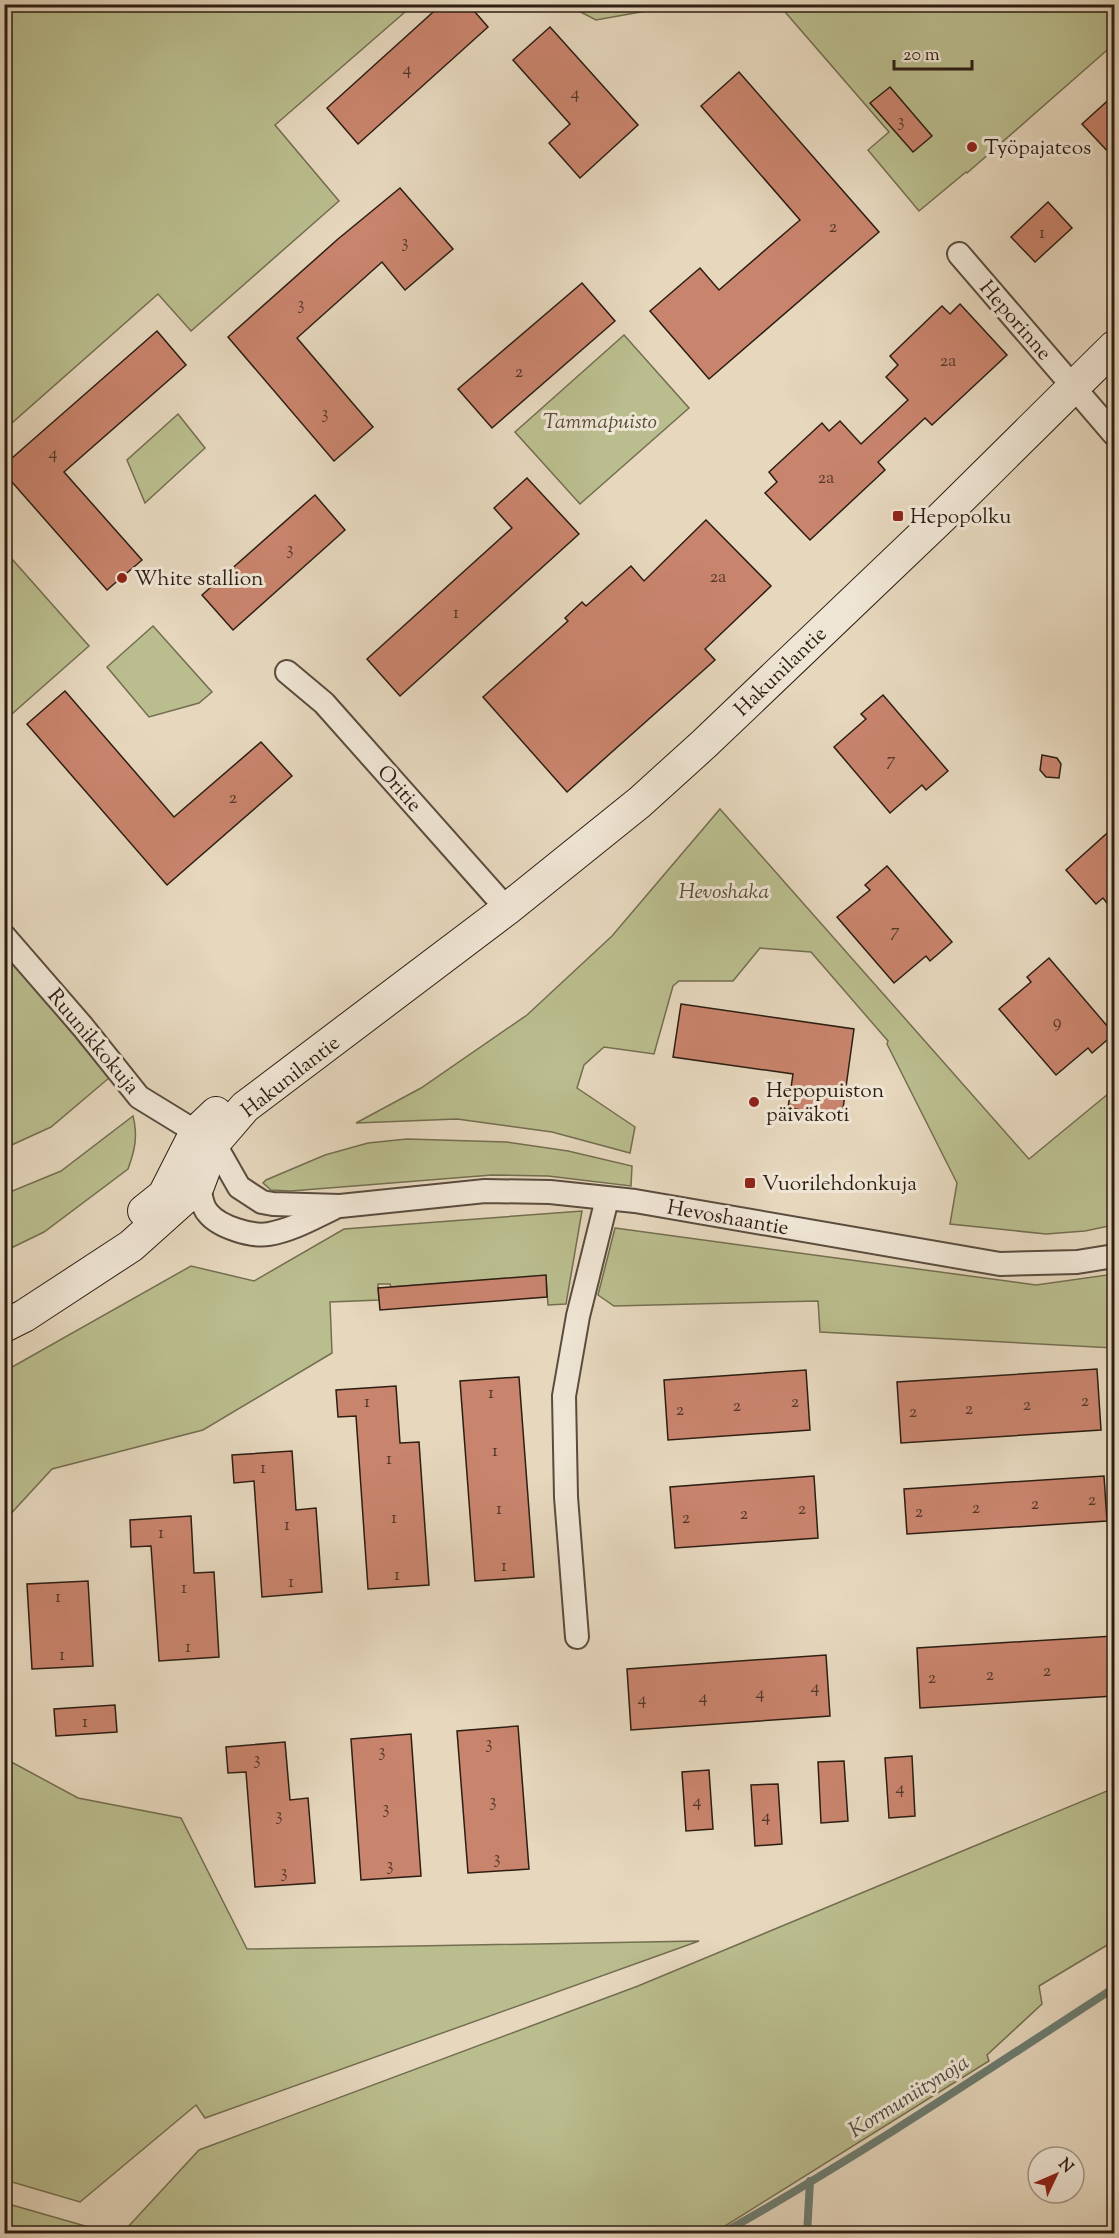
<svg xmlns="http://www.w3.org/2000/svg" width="1119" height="2238" font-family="'Sorts Mill Goudy',serif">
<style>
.green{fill:#babd8e;stroke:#736e50;stroke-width:1.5}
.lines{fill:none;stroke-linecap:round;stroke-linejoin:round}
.stream{stroke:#6c7c71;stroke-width:8}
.building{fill:#c9846d;stroke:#2c1e13;stroke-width:1.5}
.minor-casing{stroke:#5a4c3e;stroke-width:26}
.secondary-casing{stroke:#2c1e13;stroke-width:34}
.minor{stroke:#efe5d4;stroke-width:22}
.secondary{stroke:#efe5d4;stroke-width:32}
.poi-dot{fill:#8f2418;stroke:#efe5d4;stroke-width:2}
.labels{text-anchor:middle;stroke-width:6;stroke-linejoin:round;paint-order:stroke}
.number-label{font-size:18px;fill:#53382a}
.poi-label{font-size:21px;fill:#2c1e13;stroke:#efe5d4;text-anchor:start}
.street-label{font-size:21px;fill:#2c1e13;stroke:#efe5d4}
.park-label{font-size:21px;font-style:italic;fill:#574e38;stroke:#efe5d4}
.water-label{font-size:22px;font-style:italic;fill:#4c4d42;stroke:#efe5d4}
</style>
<rect width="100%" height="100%" fill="#e6d7bd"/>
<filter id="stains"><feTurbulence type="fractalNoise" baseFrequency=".00333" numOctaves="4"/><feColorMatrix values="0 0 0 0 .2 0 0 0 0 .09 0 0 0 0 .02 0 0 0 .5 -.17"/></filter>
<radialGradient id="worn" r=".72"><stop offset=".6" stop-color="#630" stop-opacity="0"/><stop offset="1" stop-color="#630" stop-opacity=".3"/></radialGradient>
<!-- green -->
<g class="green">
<path d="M5 4 413 5 275 125 339 201 191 331 158 294 5 429Z"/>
<path d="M567 5V4L665 5 652 10 596 20Z"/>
<path d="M779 5H1114V44L967 173 966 172 919 211 868 150 889 132Z"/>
<path d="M624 335 689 408 580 504 515 432Z"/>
<path d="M178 414 205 448 145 503 127 460Z"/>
<path d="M4 550 89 646 5 720H4Z"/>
<path d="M153 626 212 692 199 703 149 717 107 667Z"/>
<path d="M720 809 1029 1159 1114 1089V1225L1085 1231 1046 1234 950 1224 957 1183 887 1044 888 1041 811 952 760 948 733 981H679L673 986 654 1054 604 1047 584 1065 577 1088 635 1127 630 1153 552 1132 457 1119 356 1123 421 1088 527 1015 612 936Z"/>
<path d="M4 951 109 1078 51 1127 5 1148Z"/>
<path d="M133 1116C138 1136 135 1150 128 1169L44 1232 5 1251V1194L61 1171Z"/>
<path d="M407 1139 506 1142 568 1151 632 1166 631 1186 548 1176 492 1175 291 1191 271 1190 263 1183 266 1180 325 1155 368 1143Z"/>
<path d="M582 1211 566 1304 548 1305 546 1276 391 1287 390 1284H378L379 1300 330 1302 332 1353 203 1430 52 1469 5 1520V1371L191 1266 254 1281 344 1229Z"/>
<path d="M615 1228 1036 1285 1114 1274V1348L820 1332 818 1301 614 1306 598 1295Z"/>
<path d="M4 1758 78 1798 181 1818 247 1949 699 1941 205 2118 196 2105 80 2202 5 2180Z"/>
<path d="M1114 1788V1941L1039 1986 1042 2004 987 2055 989 2061 714 2233H126V2229L199 2150 638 1986Z"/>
<path d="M5 2203 106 2232 5 2233Z"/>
</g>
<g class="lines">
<!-- stream -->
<g class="stream">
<path d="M721 2234C856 2158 985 2072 1114 1988"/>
<path d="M807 2234 810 2181"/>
</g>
</g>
<!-- building -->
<g class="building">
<path d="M442 4H468L488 27 358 144 327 108Z"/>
<path d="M550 27 638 125 580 178 549 143 570 124 513 60Z"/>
<path d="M739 72 879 232 709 379 650 311 700 268 719 290 800 220 701 106Z"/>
<path d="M890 87 932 136 913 152 870 103Z"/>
<path d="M1114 95V158L1082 124Z"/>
<path d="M400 188 453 249 405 290 382 262 297 338 373 427 334 461 228 337 338 239Z"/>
<path d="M1048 202 1072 228 1035 262 1011 237Z"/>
<path d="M582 283 615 321 492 428 458 389Z"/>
<path d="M960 304 1007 355 932 425 925 418 878 462 885 470 810 540 765 493 777 482 769 472 822 423 829 431 840 421 861 444 908 400 886 377 898 365 890 356 942 306 950 314Z"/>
<path d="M157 331 186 365 64 472 142 560 107 590 4 473V465Z"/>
<path d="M527 478 579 534 400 696 367 659 512 528 494 508Z"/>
<path d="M315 495 345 530 233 630 202 595Z"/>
<path d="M706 520 771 586 705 649 715 660 567 792 483 697 568 621 565 618 582 602 586 606 631 566 644 581Z"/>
<path d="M65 691 174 817 261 742 292 776 167 885 27 724Z"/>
<path d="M883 695 948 771 926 790 922 785 890 813 834 747 866 719 861 714Z"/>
<path d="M1042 755 1057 758 1061 764 1059 778 1046 777 1040 770Z"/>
<path d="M1114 827V912L1103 898 1096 904 1066 870Z"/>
<path d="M887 866 952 942 930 961 926 956 894 983 837 917 870 890 865 885Z"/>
<path d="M1049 958 1114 1034 1092 1053 1088 1048 1056 1075 999 1009 1031 982 1027 977Z"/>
<path d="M681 1004 854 1029 842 1116 788 1108 793 1074 673 1057Z"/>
<path d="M546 1275 547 1297 380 1310 378 1288Z"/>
<path d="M1097 1369 1101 1430 901 1443 897 1382Z"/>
<path d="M806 1370 810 1430 668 1440 664 1380Z"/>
<path d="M519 1377 534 1577 475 1581 460 1381Z"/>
<path d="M396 1386 400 1443 419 1442 429 1585 368 1589 356 1416 338 1417 336 1390Z"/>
<path d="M292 1451 296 1510 316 1508 322 1592 262 1597 254 1481 234 1483 232 1455Z"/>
<path d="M814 1476 818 1538 675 1548 670 1487Z"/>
<path d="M1104 1476 1107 1521 907 1534 904 1489Z"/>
<path d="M191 1516 194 1573 214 1572 219 1657 159 1661 151 1546 131 1547 130 1520Z"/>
<path d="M88 1581 93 1666 32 1669 27 1584Z"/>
<path d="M1114 1636V1696L920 1708 917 1648Z"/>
<path d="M826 1655 830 1716 631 1730 627 1669Z"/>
<path d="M115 1705 117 1732 56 1736 54 1709Z"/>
<path d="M518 1726 529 1869 468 1873 457 1731Z"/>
<path d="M411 1734 421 1876 361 1880 351 1739Z"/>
<path d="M285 1742 290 1800 308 1798 315 1883 255 1887 246 1772 228 1773 226 1747Z"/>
<path d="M912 1756 915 1816 889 1818 885 1758Z"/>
<path d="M844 1761 848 1821 821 1823 818 1762Z"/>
<path d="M709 1770 713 1829 686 1831 682 1772Z"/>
<path d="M778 1784 782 1844 755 1846 751 1785Z"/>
</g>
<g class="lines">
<defs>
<g id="minor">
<path d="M959 254 1114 434"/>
<path d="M287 672 324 703 507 909"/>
<path d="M4 936 83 1027 139 1097 214 1143 239 1187 262 1202 273 1204 340 1206 485 1191 550 1192 635 1201 1000 1264 1077 1262 1114 1256"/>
<path d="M198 1173C198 1182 201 1206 208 1213 219 1227 252 1237 269 1234 292 1230 313 1218 334 1208"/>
<path d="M577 1637 566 1497 564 1396 578 1316 607 1199"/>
</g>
<g id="secondary">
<path d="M144 1211 164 1195 196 1132 216 1113"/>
<path d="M4 1326 24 1316 131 1246 198 1186 214 1143 245 1107 507 909 640 802 704 744 941 518 1114 347"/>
</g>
</defs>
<!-- minor casing -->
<use href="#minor" class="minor-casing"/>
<!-- secondary casing -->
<use href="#secondary" class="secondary-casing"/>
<!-- minor -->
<use href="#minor" class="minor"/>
<!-- secondary -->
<use href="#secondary" class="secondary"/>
</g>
<!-- markers -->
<g class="poi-dot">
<circle cx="972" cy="147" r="6"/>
<rect x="892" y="510" width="12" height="12" rx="3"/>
<circle cx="122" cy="578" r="6"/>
<circle cx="754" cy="1102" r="6"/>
<rect x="744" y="1177" width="12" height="12" rx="3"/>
</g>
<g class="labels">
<!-- number labels -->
<g class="number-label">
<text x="407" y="74">4</text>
<text x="575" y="98">4</text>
<text x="901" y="126">3</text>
<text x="833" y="232">2</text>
<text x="1042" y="238">1</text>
<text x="405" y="247">3</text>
<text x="301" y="309">3</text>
<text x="948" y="366">2a</text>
<text x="519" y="377">2</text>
<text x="325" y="418">3</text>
<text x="53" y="458">4</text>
<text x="826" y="483">2a</text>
<text x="290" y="554">3</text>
<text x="718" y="582">2a</text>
<text x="456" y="618">1</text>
<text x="891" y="765">7</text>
<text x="233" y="803">2</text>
<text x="895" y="936">7</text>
<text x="1057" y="1027">9</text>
<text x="491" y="1398">1</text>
<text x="1085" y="1406">2</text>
<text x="367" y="1407">1</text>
<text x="795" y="1407">2</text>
<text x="1027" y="1410">2</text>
<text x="737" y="1411">2</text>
<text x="969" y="1414">2</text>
<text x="680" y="1415">2</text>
<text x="913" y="1417">2</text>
<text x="495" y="1456">1</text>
<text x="389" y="1464">1</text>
<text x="263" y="1473">1</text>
<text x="1092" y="1505">2</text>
<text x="1035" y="1509">2</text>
<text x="976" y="1513">2</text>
<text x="499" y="1514">1</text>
<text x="802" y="1514">2</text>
<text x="919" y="1517">2</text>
<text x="744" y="1519">2</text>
<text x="394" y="1523">1</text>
<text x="686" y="1523">2</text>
<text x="287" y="1530">1</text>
<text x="161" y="1538">1</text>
<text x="504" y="1571">1</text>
<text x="397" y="1580">1</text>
<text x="291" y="1587">1</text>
<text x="184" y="1593">1</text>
<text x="58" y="1602">1</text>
<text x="188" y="1652">1</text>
<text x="62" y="1660">1</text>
<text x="1047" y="1676">2</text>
<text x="990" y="1680">2</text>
<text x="932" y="1683">2</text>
<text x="815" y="1692">4</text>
<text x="760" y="1698">4</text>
<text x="703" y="1702">4</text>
<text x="642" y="1704">4</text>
<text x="85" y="1727">1</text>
<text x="489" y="1748">3</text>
<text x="382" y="1756">3</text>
<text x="257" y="1764">3</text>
<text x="900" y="1793">4</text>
<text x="493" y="1806">3</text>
<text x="697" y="1806">4</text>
<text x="386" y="1813">3</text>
<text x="279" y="1820">3</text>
<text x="766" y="1821">4</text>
<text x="497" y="1863">3</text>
<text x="390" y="1870">3</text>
<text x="284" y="1877">3</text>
</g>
<!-- poi labels -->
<g class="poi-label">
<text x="984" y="154">Työpajateos</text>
<text x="910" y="523">Hepopolku</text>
<text x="134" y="585">White stallion</text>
<text x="766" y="1097">Hepopuiston<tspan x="766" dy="24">päiväkoti</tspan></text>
<text x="762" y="1190">Vuorilehdonkuja</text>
</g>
<!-- street labels -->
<g class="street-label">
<text transform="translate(1016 320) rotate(49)" y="7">Heporinne</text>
<text transform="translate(780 671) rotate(-44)" y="7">Hakunilantie</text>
<text transform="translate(400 788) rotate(48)" y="7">Oritie</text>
<text transform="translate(94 1041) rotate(50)" y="7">Ruunikkokuja</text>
<text transform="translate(290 1076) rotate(-38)" y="7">Hakunilantie</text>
<text transform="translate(728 1217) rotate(10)" y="7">Hevoshaantie</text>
</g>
<!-- park labels -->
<g class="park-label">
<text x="600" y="428">Tammapuisto</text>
<text x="724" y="898">Hevoshaka</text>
</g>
<!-- water labels -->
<g class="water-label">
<text transform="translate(908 2095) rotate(-32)" y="8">Kormuniitynoja</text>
</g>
</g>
<!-- margin -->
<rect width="1119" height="2238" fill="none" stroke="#e6d7bd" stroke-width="24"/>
<rect x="6" y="6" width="1107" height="2226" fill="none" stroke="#2c1e13" stroke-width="3"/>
<rect x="12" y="12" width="1095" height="2214" fill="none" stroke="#2c1e13" stroke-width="1.5"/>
<!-- north arrow -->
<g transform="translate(1056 2175) rotate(46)"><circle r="28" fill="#efe5d4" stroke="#a19587" stroke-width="1.5"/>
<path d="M0-4.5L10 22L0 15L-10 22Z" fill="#8f2418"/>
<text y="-9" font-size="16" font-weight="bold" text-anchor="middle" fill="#2c1e13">N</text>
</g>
<!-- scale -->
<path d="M894 60v9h78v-9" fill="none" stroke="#2c1e13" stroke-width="3"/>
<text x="903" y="60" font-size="18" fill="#2c1e13" stroke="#efe5d4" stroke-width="4.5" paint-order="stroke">20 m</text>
<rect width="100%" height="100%" filter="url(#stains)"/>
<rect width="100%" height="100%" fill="url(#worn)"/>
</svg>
